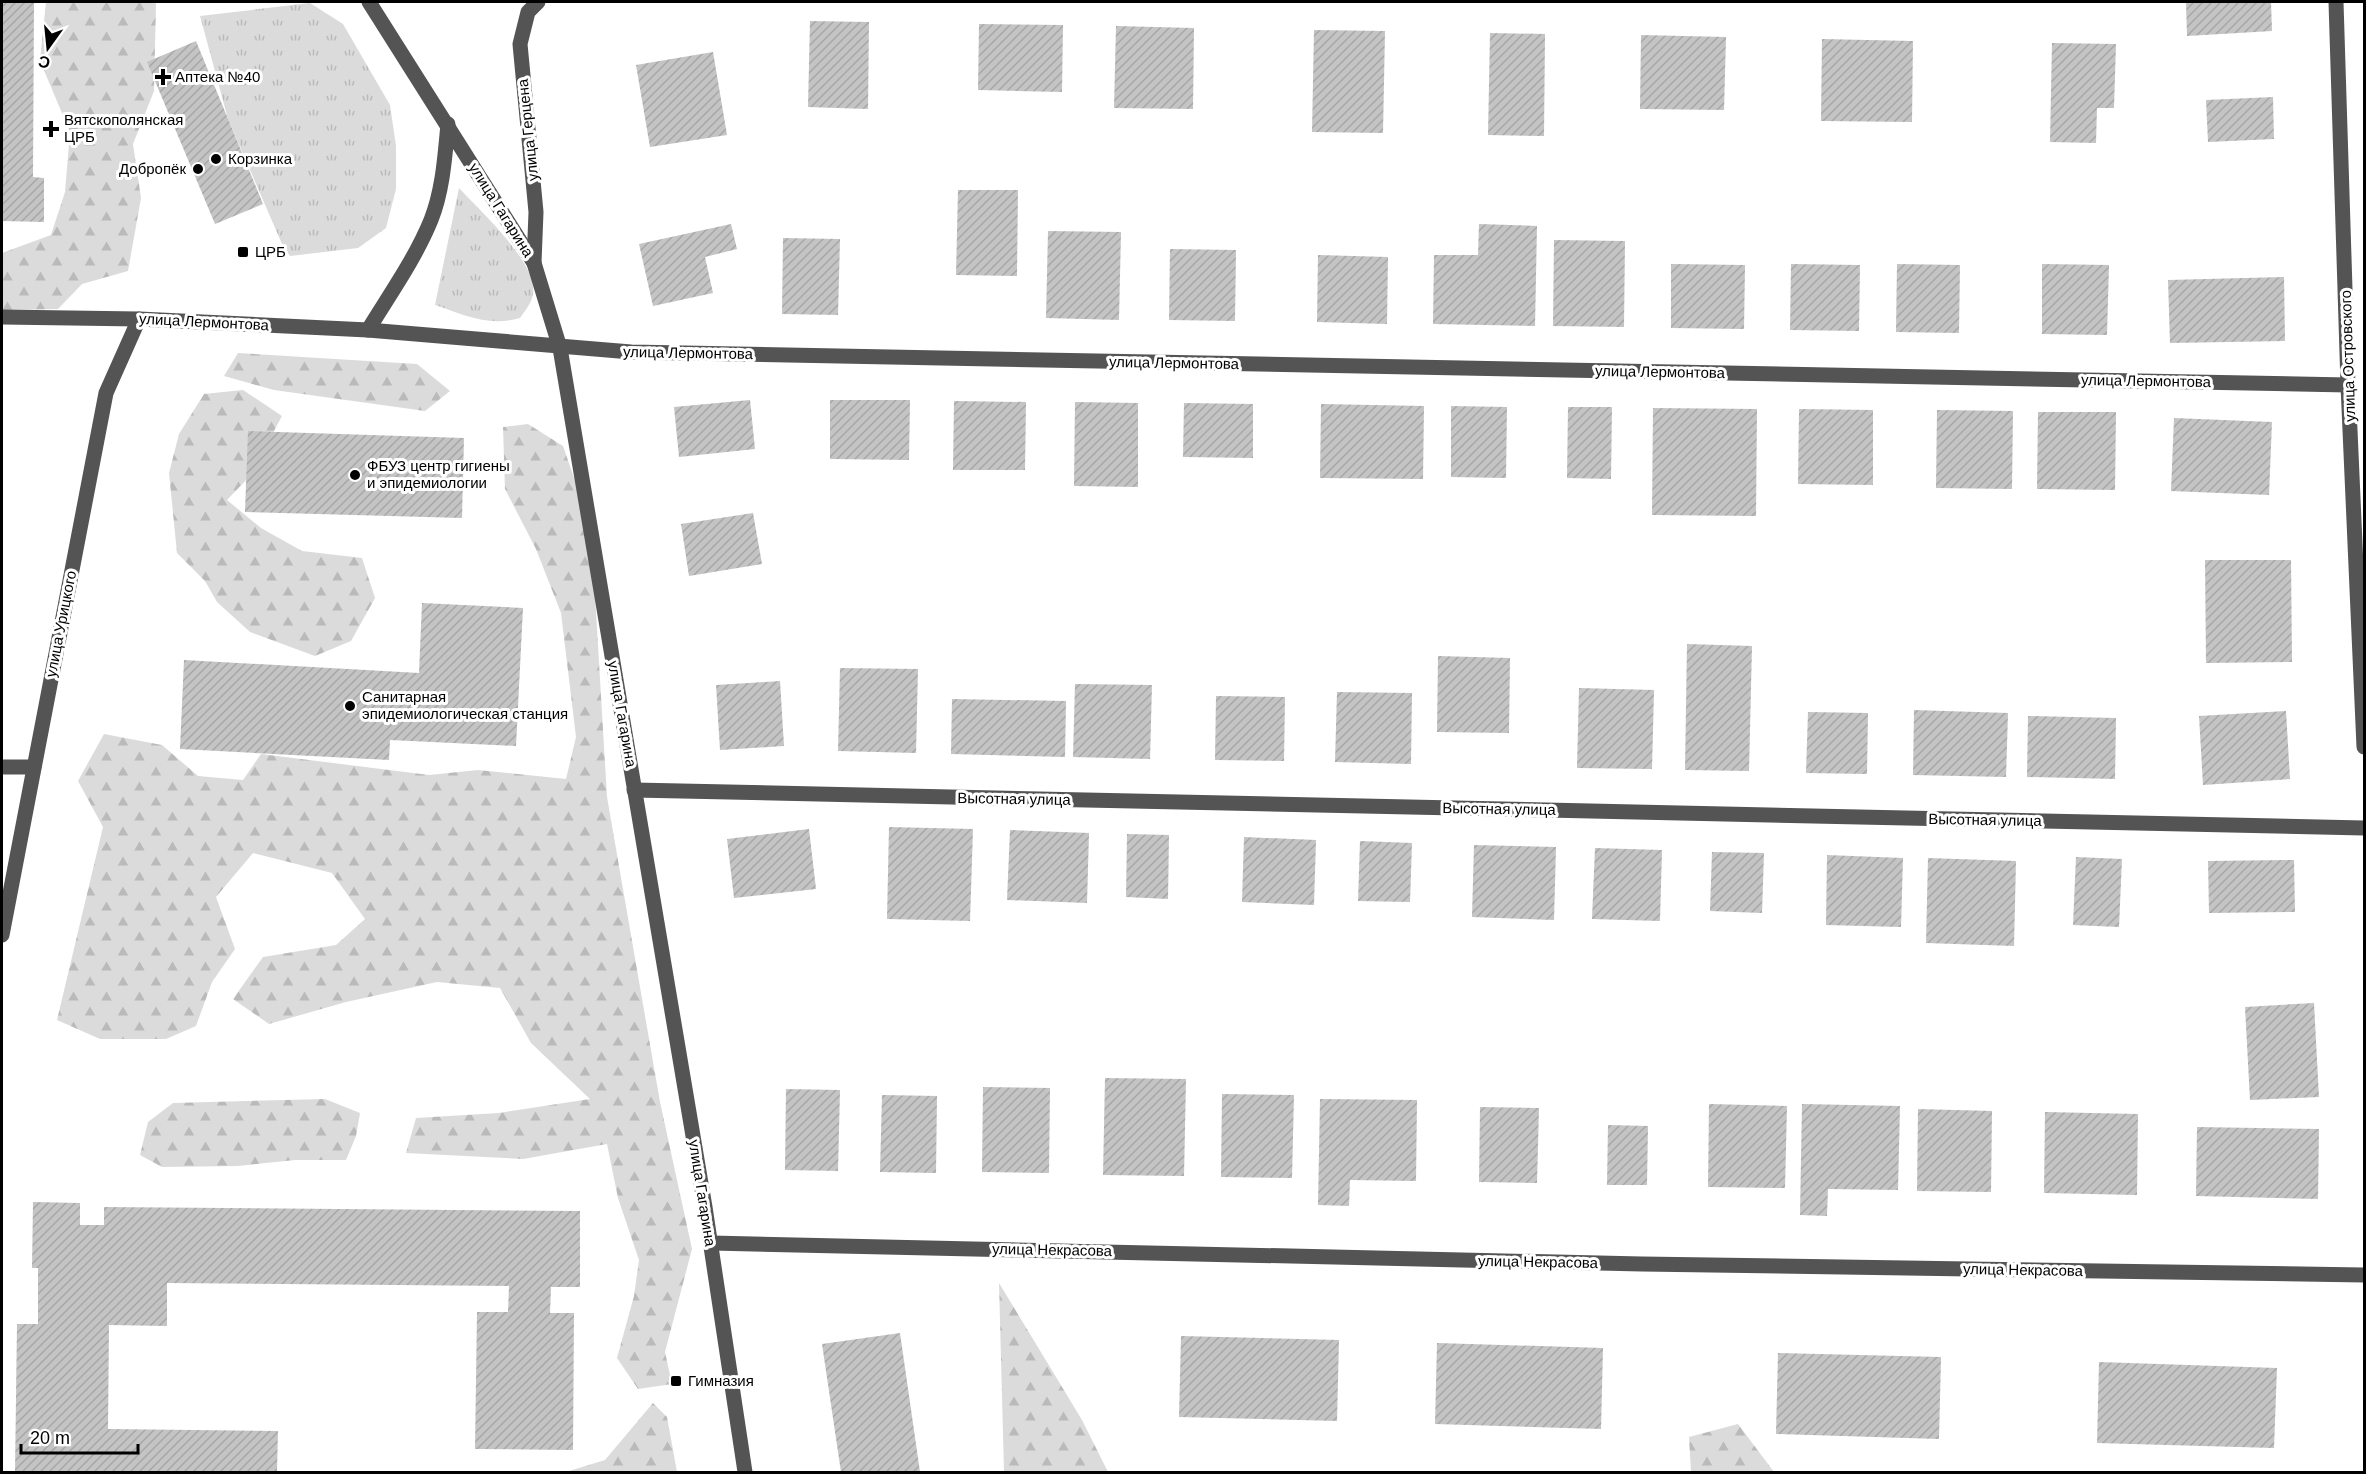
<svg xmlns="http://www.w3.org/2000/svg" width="2366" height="1474" font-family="Helvetica,sans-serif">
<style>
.grass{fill:url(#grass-tufts)}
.forest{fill:url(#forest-firs)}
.building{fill:url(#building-hatch)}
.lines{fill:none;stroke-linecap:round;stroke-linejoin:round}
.minor{stroke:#545454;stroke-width:15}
.poi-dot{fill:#000;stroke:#fff;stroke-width:2}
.labels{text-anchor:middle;stroke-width:6;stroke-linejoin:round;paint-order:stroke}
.poi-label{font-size:15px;fill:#000;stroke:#fff;text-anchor:start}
.street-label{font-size:15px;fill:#000;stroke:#fff}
</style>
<defs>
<pattern id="grass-tufts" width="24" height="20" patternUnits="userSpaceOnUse" patternTransform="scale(1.5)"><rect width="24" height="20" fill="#dbdbdb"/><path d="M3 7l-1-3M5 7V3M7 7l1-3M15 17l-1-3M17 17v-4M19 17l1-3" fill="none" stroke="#bababa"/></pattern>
<pattern id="forest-firs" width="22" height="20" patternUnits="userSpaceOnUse" patternTransform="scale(1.5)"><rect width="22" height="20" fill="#dbdbdb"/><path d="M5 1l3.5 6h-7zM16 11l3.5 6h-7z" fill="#bababa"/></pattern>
<pattern id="building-hatch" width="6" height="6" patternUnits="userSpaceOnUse" patternTransform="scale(1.5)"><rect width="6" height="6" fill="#c4c4c4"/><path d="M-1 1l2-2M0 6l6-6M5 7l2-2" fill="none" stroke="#a7a7a7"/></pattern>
</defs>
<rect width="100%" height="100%" fill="#fff"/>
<!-- grass -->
<g class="grass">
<path d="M310 3 343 24 390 105 396 146V189L386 228 358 248 290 256 282 244 228 119 200 16Z"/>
<path d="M459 188C479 210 543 267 532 298 530 305 524 312 520 318 488 327 465 315 435 305Z"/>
</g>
<!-- forest -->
<g class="forest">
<path d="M46 2H156L154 91 133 144 141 198 128 271 82 284 58 309 2 310V253L51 235 65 192 70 132 40 61Z"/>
<path d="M238 353 417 364 450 391 425 411 274 390 224 376Z"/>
<path d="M243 390 282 416 250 476 227 500 261 528 302 551 362 558 375 598 351 641 315 656 250 632 217 602 205 581 177 553 169 473 179 434 204 394Z"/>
<path d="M528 424 563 446 591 527 607 797 660 1102 692 1249 665 1352 672 1384 638 1389 617 1358 634 1296 639 1260 618 1198 607 1144 523 1159 406 1153 416 1118 499 1113 590 1099 531 1043 500 988 437 982 346 1002 269 1024 233 999 263 957 336 945 365 919 332 873 253 853 216 897 235 949 212 982 196 1026 166 1039H100L57 1020 103 827 78 781 104 734 162 745 198 776 243 780 261 754 429 775 478 770 566 779 576 737 561 613 536 549 505 489 503 427Z"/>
<path d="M325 1099 360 1113 356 1136 346 1160H295L238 1166 162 1167 140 1155 148 1122 173 1103Z"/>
<path d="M999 1283 1082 1420 1108 1472H1004Z"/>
<path d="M653 1403 667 1417 677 1472H566L605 1460Z"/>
<path d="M1738 1424 1774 1472H1691L1689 1437Z"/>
</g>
<!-- building -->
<g class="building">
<path d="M2 2H34L33 177 44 178V222L2 221Z"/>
<path d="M2186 2H2271L2272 31 2187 36Z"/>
<path d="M810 21 869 22 868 109 808 107Z"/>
<path d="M979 24 1063 25 1062 92 978 90Z"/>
<path d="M1116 26 1194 28 1193 109 1114 108Z"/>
<path d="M1314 30 1385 31 1383 133 1312 132Z"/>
<path d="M1490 33 1545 34 1544 136 1488 135Z"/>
<path d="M1641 35 1726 37 1724 110 1640 109Z"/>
<path d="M1822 39 1913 41 1912 122 1821 121Z"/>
<path d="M196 41 263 204 215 224 147 62Z"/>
<path d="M2052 43 2116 44 2114 108H2097L2096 143 2050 142Z"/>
<path d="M713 52 727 135 650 147 636 65Z"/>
<path d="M2273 97 2274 139 2208 142 2206 100Z"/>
<path d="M958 190H1018L1017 276 956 275Z"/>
<path d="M731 224 737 249 705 257 713 293 653 306 639 244Z"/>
<path d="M1479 224 1537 226 1535 326 1433 324 1434 255H1478Z"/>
<path d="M1048 231 1121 232 1119 320 1046 318Z"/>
<path d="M783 238 840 239 838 315 782 314Z"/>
<path d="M1554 240 1625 241 1624 327 1553 326Z"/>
<path d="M1170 249 1236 250 1235 321 1169 320Z"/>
<path d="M1318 255 1388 257 1387 324 1317 322Z"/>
<path d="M1671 264 1745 265 1744 329 1671 328Z"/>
<path d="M1791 264 1860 265 1859 331 1790 330Z"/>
<path d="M1897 264 1960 265 1959 333 1896 332Z"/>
<path d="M2042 264 2109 265 2107 335 2042 334Z"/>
<path d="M2284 277 2285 341 2170 343 2168 280Z"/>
<path d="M750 400 755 449 679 457 674 407Z"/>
<path d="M830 400H910L909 460 830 459Z"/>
<path d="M954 401 1026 402 1025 470H953Z"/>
<path d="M1075 402 1138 403V487L1074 486Z"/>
<path d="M1184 403 1253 404V458L1183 457Z"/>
<path d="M1321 404 1424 406 1423 479 1320 478Z"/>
<path d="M1451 406 1507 407 1506 478 1451 477Z"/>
<path d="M1568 407H1612L1611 479 1567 478Z"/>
<path d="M1653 408 1757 409 1756 516 1652 515Z"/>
<path d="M1799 409 1873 410V485L1798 484Z"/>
<path d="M1937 410 2013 411 2012 489 1936 488Z"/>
<path d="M2038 412H2116L2115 490 2037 489Z"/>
<path d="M2174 418 2272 422 2269 495 2171 491Z"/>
<path d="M248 431 464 438 462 518 245 512Z"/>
<path d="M753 513 762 564 689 576 681 524Z"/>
<path d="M2205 560H2291L2292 662 2206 663Z"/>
<path d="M422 603 523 608 516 746 390 740 389 760 180 749 184 660 419 673Z"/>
<path d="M1687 644 1752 646 1749 771 1685 770Z"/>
<path d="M1438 656 1510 658 1509 733 1437 732Z"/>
<path d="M840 668 918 669 916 753 838 751Z"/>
<path d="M780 681 784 746 720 750 716 685Z"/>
<path d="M1075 684 1152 685 1150 759 1073 757Z"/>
<path d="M1579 688 1654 690 1652 769 1577 768Z"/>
<path d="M1337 692 1412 693 1411 764 1335 762Z"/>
<path d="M1216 696 1285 697 1284 761 1215 760Z"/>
<path d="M952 699 1066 701 1065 757 951 754Z"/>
<path d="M1914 710 2008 713 2006 777 1913 775Z"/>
<path d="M2286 711 2290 779 2203 785 2199 716Z"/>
<path d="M1808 712 1868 713 1867 774 1806 773Z"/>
<path d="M2028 716 2116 718 2115 779 2027 777Z"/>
<path d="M889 827 973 829 970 921 887 919Z"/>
<path d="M809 829 816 889 734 898 727 839Z"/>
<path d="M1010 830 1089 833 1087 903 1007 900Z"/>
<path d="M1127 834 1169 835 1168 899 1126 897Z"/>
<path d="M1244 837 1316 840 1314 905 1242 902Z"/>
<path d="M1360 841 1412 843 1410 902 1358 901Z"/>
<path d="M1474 845 1556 847 1554 920 1472 917Z"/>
<path d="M1595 848 1662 850 1660 921 1592 919Z"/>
<path d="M1712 852 1764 853 1762 913 1710 911Z"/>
<path d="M1827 855 1903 858 1901 927 1826 925Z"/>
<path d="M2076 857 2122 859 2119 927 2073 925Z"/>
<path d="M1928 858 2016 861 2014 946 1926 943Z"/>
<path d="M2294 860 2295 912 2209 913 2208 861Z"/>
<path d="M2314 1003 2319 1097 2250 1100 2245 1007Z"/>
<path d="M1105 1078 1186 1079 1184 1176 1103 1175Z"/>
<path d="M983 1087 1050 1088 1049 1173 982 1172Z"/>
<path d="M786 1089 840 1090 838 1171 785 1170Z"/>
<path d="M1222 1094 1294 1095 1292 1178 1221 1177Z"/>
<path d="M882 1095 937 1096 936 1173 880 1172Z"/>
<path d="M1320 1099 1417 1100 1416 1181 1350 1180 1349 1206 1318 1205Z"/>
<path d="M1709 1104 1787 1106 1785 1188 1708 1187Z"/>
<path d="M1802 1104 1900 1106 1898 1190 1828 1189 1827 1216 1800 1215Z"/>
<path d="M1480 1107 1539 1108 1537 1183 1479 1182Z"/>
<path d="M1918 1109 1992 1111 1991 1192 1917 1191Z"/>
<path d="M2045 1112 2138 1114 2137 1195 2044 1193Z"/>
<path d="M1608 1125 1648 1126 1647 1185H1607Z"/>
<path d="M2197 1127 2319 1129 2318 1199 2196 1196Z"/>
<path d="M33 1202 80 1203V1225H104V1207L580 1211V1287H551L550 1313H574L573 1450 475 1449 477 1312H508L509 1286 167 1283V1326L109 1325 108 1429 278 1431 277 1472H15L17 1324H38V1268H32Z"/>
<path d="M900 1333 920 1472H841L822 1344Z"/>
<path d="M1181 1336 1339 1340 1337 1421 1179 1417Z"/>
<path d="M1437 1343 1603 1348 1601 1429 1435 1424Z"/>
<path d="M1778 1353 1941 1357 1939 1439 1776 1434Z"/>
<path d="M2099 1362 2277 1368 2274 1448 2097 1443Z"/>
</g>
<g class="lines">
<!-- minor -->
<g class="minor">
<path d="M369 2 534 263 560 348 705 1207 745 1472"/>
<path d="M2336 2 2348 385 2364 747"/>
<path d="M534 263 536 212 520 44 528 12 538 2"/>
<path d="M2 317 139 319 368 330 631 352 2348 385"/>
<path d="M368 330C390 294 415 259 431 220 443 190 445 155 448 124"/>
<path d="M2 767H34"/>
<path d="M634 790 2364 828"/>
<path d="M2 935 106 393 139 319"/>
<path d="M711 1243 1642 1264 2364 1275"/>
</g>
</g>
<!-- markers -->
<g class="poi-dot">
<path d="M160 68h6v6h6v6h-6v6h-6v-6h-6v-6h6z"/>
<path d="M48 120h6v6h6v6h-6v6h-6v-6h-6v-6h6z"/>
<circle cx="216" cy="159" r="6"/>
<circle cx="198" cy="169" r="6"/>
<rect x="237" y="246" width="12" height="12" rx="3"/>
<circle cx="355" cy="475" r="6"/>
<circle cx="350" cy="706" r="6"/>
<rect x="670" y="1375" width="12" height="12" rx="3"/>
</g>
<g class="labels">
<!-- poi labels -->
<g class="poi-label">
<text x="175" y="82">Аптека №40</text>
<text x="64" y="125">Вятскополянская<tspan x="64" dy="17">ЦРБ</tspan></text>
<text x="228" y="164">Корзинка</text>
<text x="186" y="174" text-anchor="end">Добропёк</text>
<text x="255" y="257">ЦРБ</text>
<text x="367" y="471">ФБУЗ центр гигиены<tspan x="367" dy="17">и эпидемиологии</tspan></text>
<text x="362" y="702">Санитарная<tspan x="362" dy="17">эпидемиологическая станция</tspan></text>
<text x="688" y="1386">Гимназия</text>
</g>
<!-- street labels -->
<g class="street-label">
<text transform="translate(528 130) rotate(-96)" y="5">улица Герцена</text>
<text transform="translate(501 210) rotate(58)" y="5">улица Гагарина</text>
<text transform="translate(204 322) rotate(3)" y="5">улица Лермонтова</text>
<text transform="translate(688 353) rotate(1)" y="5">улица Лермонтова</text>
<text transform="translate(2348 356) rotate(-92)" y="5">улица Островского</text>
<text transform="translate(1174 363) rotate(1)" y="5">улица Лермонтова</text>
<text transform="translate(1660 372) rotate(1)" y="5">улица Лермонтова</text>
<text transform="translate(2146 381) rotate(1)" y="5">улица Лермонтова</text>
<text transform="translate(61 624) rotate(-79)" y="5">улица Урицкого</text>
<text transform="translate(622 714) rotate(80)" y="5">улица Гагарина</text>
<text transform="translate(1014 799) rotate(1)" y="5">Высотная улица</text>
<text transform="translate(1499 809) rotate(1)" y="5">Высотная улица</text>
<text transform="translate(1985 820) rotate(1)" y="5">Высотная улица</text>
<text transform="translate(702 1193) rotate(81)" y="5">улица Гагарина</text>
<text transform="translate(1052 1250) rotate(1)" y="5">улица Некрасова</text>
<text transform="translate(1538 1262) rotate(1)" y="5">улица Некрасова</text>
<text transform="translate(2023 1270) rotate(1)" y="5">улица Некрасова</text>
</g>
</g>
<!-- border -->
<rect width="2366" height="1474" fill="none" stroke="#000000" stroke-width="6"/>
<!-- north arrow -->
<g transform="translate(48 48) rotate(195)" stroke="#ffffff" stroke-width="4.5" paint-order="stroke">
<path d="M0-4.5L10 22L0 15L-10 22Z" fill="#000000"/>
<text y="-9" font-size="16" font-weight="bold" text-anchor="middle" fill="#000000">С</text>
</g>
<!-- scale -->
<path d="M21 1444v9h117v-9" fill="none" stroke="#000000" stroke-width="3"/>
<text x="30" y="1444" font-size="18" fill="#000000" stroke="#ffffff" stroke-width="4.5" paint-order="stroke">20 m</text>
</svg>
